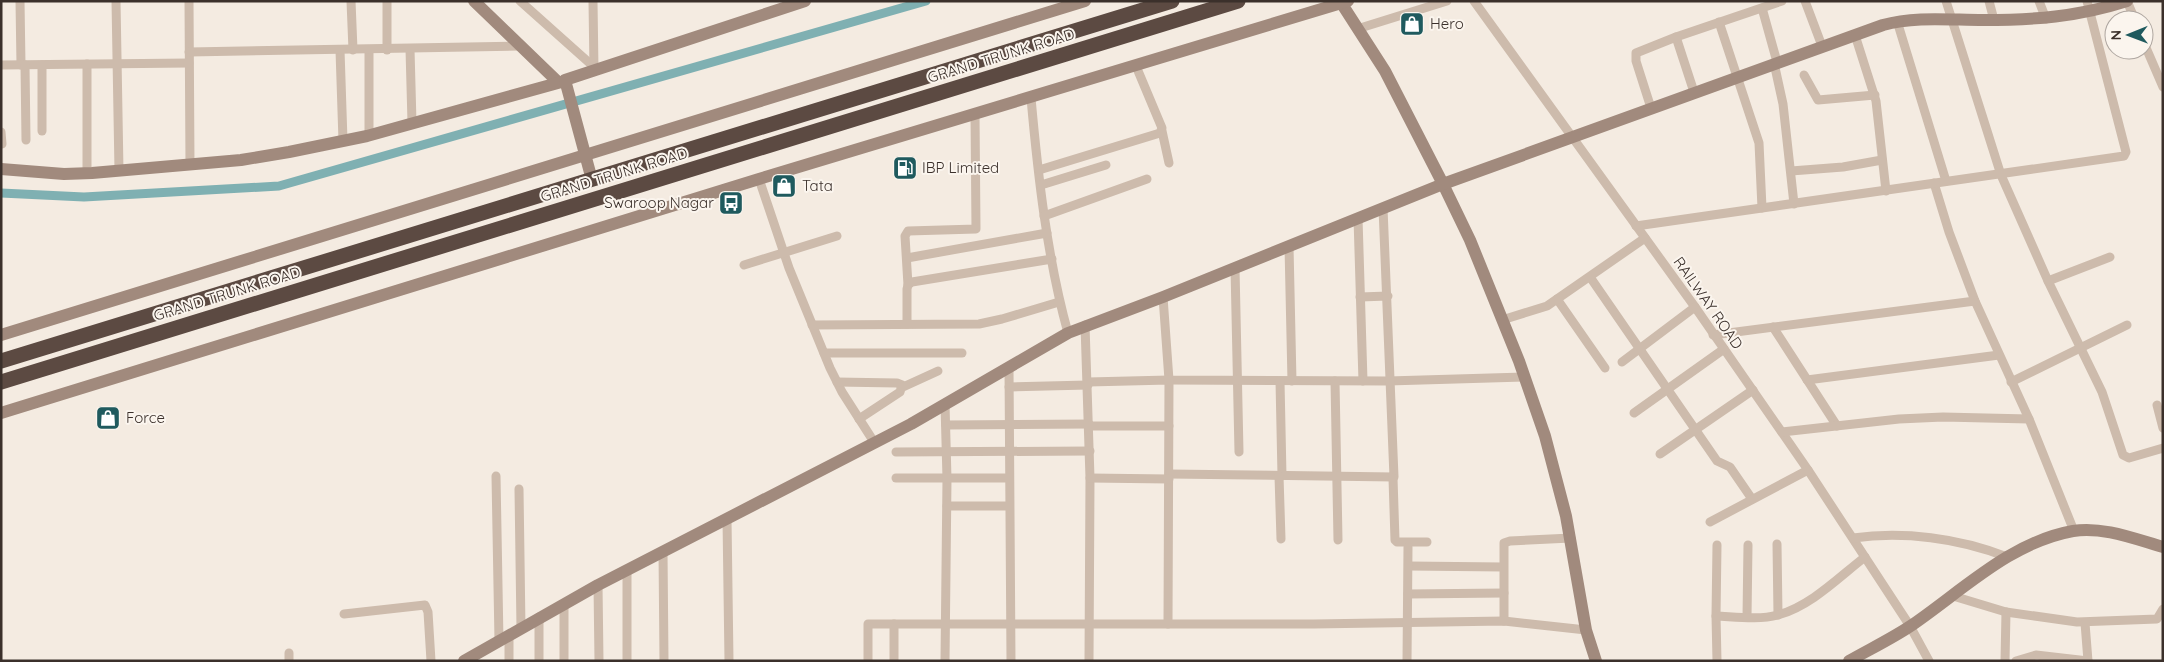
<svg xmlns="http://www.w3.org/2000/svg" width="2164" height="662" font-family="Quicksand,sans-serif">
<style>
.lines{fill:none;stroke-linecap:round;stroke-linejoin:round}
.canal{stroke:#7fb0b2;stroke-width:9}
.street{stroke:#cdbbac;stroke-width:9}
.secondary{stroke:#a18a7d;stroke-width:12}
.highway{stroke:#5c4a42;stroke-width:15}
.labels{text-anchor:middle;stroke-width:4;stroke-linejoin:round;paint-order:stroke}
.poi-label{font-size:15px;fill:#3b302b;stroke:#fbf5ee;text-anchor:start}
.street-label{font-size:15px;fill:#3b302b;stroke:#fbf5ee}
</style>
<rect width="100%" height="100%" fill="#f4ebe1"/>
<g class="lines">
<!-- canal -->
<path class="canal" d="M1 193 84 197 279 186 926 1"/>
<!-- street -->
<g class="street">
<path d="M20 1 21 65"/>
<path d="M116 1 119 171"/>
<path d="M189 1 190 165"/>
<path d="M351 1 353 50"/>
<path d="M387 1V50"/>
<path d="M520 1 594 67"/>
<path d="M593 1 594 70"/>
<path d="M1474 1 1695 307 1808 470 1910 626 1929 661"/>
<path d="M1805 1 1822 46"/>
<path d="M1946 1 2001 175 2048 281 2102 392 2123 455 2129 458 2163 448"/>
<path d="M1989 1 1994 20"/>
<path d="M2039 1 2046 19"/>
<path d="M2127 1 2135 20"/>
<path d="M1762 8 1777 62"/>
<path d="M1897 21 1946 181"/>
<path d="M1719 22 1759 143 1762 208"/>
<path d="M1357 29 1447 1"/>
<path d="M1855 35 1876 101 1886 191"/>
<path d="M1676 37 1694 92"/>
<path d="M2144 43 2163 87"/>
<path d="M410 49 412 123"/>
<path d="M340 50 343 141"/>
<path d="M369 50V135"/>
<path d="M189 52 519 46"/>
<path d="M1774 63 1783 104 1794 204"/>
<path d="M87 64V173"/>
<path d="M1 65 189 63"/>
<path d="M25 65 26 140"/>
<path d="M42 65V131"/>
<path d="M1804 75 1818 100 1875 95"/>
<path d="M1031 98C1038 176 1047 257 1068 333"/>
<path d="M1651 108 1636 61V53L1676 37 1782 1"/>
<path d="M1162 131 1169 163"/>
<path d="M1 132 2 144"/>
<path d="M1039 170 1160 133 1162 128 1136 66"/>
<path d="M1791 171 1843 167 1882 160"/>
<path d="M759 179 789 268 830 368 842 392 874 442"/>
<path d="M1934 183 1949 232 1975 301 2029 419 2074 531"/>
<path d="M1041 185 1106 165"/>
<path d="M1044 216 1147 179"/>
<path d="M1358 218 1363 381"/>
<path d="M1636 226 2124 156 2126 152 2087 1"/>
<path d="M1289 246 1292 381"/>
<path d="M907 258 1047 233"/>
<path d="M744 265 837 236"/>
<path d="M1235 268 1239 452"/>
<path d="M1590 277 1717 461 1730 467 1752 499"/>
<path d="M2048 281 2110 257"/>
<path d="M908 285 905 236 908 231 976 229 975 114"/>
<path d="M1163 297 1169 380 1388 381 1524 377"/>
<path d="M1360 297 1388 296"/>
<path d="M1557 299 1605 368"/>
<path d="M1502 320 1547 306 1645 238"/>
<path d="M907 324V289L908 285 912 282 1052 259"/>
<path d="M812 325 979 324 1002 319 1059 302"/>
<path d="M1085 325 1090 478 1089 661"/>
<path d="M1773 327 1837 426"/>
<path d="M1713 335 1975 301"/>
<path d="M824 353H962"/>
<path d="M1622 362 1695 307"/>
<path d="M1009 368 1011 661"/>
<path d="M1807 380 1999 355"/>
<path d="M1280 381 1282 476"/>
<path d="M1335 381 1338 540"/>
<path d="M837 382 897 383 902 385 900 392 859 419"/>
<path d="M1088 382 1169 380 1168 624"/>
<path d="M2011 382 2127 325"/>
<path d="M903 387 938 371"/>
<path d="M1009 387 1088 385"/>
<path d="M2157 405 2163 428"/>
<path d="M1634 413 1724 349"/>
<path d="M946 425 1089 424"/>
<path d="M1089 426H1169"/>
<path d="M1782 432 1899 419 1943 417 2029 419"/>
<path d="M896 452 1090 451"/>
<path d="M1660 454 1753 390"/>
<path d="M1169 474 1394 477 1383 208"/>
<path d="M496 476 499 641"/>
<path d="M1279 476 1281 539"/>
<path d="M896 478H1009"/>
<path d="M1090 478 1169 479"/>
<path d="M1393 478 1395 540 1397 542H1427"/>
<path d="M519 489 521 628"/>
<path d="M947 506H1009"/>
<path d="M727 519 729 661"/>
<path d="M1710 522 1808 470"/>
<path d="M1853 538C1903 531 1959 538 2007 557"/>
<path d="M1777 544 1778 615"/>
<path d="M663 551 664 661"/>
<path d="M1409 566 1503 567"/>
<path d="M627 571V661"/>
<path d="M598 585 599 661"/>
<path d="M1408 594 1504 593"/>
<path d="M1953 596 2006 612 2077 622 2157 619 2163 609"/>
<path d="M564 604V661"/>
<path d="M344 614 425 605 428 612 431 661"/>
<path d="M1716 616 1717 545"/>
<path d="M539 617V661"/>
<path d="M1747 617 1748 545"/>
<path d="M1504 621V543L1510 541 1571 538"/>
<path d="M2085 623 2088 661"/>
<path d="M894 624V661"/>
<path d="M509 635V661"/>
<path d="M289 653V661"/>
<path d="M868 661V624H1314L1504 621 1586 630"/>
<path d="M945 661 947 479 945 404"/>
<path d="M1407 661 1408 547"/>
<path d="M1717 661 1716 616C1737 617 1759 620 1778 615 1811 606 1839 577 1865 557"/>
<path d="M2005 661 2006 612"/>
<path d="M2016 661 2036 655 2088 661"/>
</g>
<!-- secondary -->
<g class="secondary">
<path d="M474 1 558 82"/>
<path d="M1340 1 1385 71 1443 184 1470 240 1519 361 1545 436 1566 516 1586 630 1596 661"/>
<path d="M1 169 64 174 92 173 241 160 289 152 367 136 565 81"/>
<path d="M592 180 565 80 805 1"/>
<path d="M1 335 1085 1"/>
<path d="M1 413 759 179 1348 1"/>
<path d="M464 661 598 585 911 424 1068 333 1163 297 1443 184 1883 25C1915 16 1950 20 1983 20 2034 20 2077 17 2127 1"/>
<path d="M1849 661C1870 649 1893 638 1912 625 1963 590 2011 542 2073 531 2102 526 2135 539 2163 547"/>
</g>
<!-- highway -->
<g class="highway">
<path d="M1 361 1172 1"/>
<path d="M1 382 1238 1"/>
</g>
</g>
<!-- icons -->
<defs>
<symbol id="shop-square" viewBox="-11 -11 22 22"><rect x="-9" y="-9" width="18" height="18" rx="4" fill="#1f5a5e" stroke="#fbf5ee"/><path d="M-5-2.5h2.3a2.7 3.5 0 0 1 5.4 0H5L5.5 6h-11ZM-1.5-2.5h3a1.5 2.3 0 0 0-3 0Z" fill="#fff"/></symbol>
<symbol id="fuel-square" viewBox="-11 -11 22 22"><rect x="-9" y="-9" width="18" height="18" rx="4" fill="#1f5a5e" stroke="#fbf5ee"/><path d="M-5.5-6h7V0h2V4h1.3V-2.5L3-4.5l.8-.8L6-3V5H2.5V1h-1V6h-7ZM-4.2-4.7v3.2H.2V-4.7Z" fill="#fff"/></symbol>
<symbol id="bus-square" viewBox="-11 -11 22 22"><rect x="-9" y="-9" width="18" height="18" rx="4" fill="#1f5a5e" stroke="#fbf5ee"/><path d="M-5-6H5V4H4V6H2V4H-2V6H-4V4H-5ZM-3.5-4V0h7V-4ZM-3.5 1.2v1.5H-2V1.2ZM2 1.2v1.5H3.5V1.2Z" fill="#fff"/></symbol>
</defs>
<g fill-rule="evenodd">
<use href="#shop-square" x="1398" y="10" width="28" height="28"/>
<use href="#fuel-square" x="891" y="154" width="28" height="28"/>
<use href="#shop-square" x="770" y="172" width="28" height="28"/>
<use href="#bus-square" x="717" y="189" width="28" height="28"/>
<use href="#shop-square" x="94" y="404" width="28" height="28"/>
</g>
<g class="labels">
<!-- poi labels -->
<g class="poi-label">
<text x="1430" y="29">Hero</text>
<text x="922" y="173">IBP Limited</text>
<text x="802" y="191">Tata</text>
<text x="714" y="208" text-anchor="end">Swaroop Nagar</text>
<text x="126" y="423">Force</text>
</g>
<!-- street labels -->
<g class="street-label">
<text transform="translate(1001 56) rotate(-17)" y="5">GRAND TRUNK ROAD</text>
<text transform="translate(614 175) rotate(-17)" y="5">GRAND TRUNK ROAD</text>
<text transform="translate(227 294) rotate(-17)" y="5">GRAND TRUNK ROAD</text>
<text transform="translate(1708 303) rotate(55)" y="5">RAILWAY ROAD</text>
</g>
</g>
<!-- border -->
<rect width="2164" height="662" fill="none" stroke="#3b302b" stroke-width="5"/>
<!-- north arrow -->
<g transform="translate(2129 35) rotate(269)"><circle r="24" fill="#fbf5ee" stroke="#aea6a0"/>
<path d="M0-4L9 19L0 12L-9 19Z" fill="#1f5a5e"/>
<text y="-8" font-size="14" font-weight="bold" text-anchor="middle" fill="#3b302b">N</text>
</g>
</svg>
